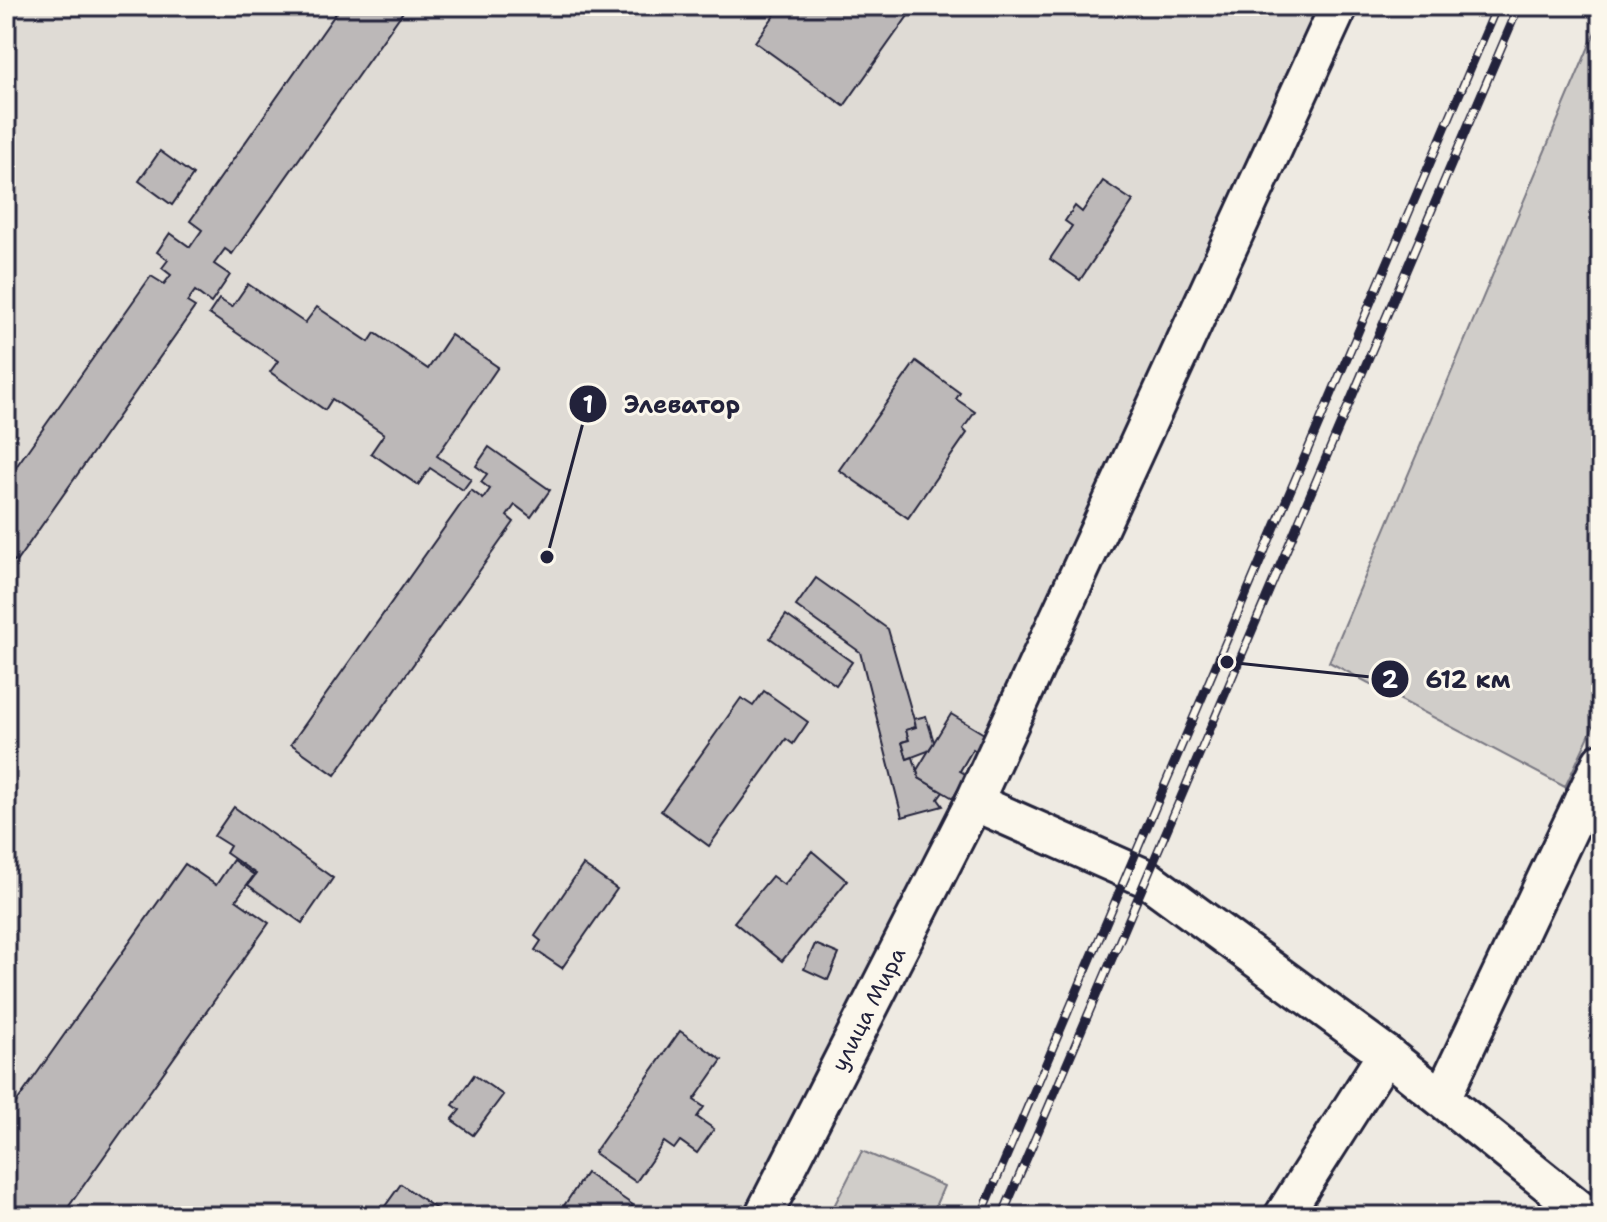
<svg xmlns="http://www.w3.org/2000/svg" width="1607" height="1222" font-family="'Shantell Sans',sans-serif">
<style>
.built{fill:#dfdbd5}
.green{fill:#d0cdc9;stroke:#797882;stroke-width:2}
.building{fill:#bcb8b8;stroke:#22223b;stroke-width:2}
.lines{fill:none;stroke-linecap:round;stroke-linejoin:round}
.minor-casing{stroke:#22223b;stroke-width:42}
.minor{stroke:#fbf7ec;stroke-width:36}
.rail-casing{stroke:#22223b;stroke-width:9}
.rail{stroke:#fbf7ec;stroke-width:6;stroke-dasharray:18;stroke-linecap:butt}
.labels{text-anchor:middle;stroke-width:6;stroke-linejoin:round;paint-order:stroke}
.street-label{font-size:22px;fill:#22223b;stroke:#fbf7ec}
.leader{fill:none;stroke:#22223b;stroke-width:3}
.callout-dot{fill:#22223b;stroke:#fbf7ec;stroke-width:3}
.mark-label{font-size:24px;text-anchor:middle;font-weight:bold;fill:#fff}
.callout-label{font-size:24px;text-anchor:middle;font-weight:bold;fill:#22223b;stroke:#fbf7ec;stroke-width:6;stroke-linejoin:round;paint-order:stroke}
</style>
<rect width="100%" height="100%" fill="#eeeae2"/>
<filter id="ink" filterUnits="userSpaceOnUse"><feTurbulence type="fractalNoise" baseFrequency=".0125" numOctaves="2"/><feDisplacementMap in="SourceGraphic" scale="16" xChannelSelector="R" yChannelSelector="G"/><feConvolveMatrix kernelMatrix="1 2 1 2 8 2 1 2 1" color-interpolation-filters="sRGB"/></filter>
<g filter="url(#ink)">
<!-- built -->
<path class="built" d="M6 6H1332L1185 377 741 1216H6Z"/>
<!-- green -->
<g class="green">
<path d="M1601 18V710L1565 787 1329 662Z"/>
<path d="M862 1151 944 1186 931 1216H829Z"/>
</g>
<!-- building -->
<g class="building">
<path d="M341 6H407L232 254 225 249 214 264 230 275 211 303 195 291 187 302 195 307 16 562 6 554V481L151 276 164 284 171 275 162 268 168 260 157 252 170 233 190 247 202 230 190 221Z"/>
<path d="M781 6H915L844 106 755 42Z"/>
<path d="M160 151 193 175 172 205 139 181Z"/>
<path d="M1103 181 1133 201 1080 280 1050 259 1072 226 1065 221 1075 206 1082 212Z"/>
<path d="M248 284 305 323 317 307 369 342 375 333 428 369 451 335 498 367 437 456 471 479 463 490 430 468 418 485 371 453 384 434 332 399 325 410 270 372 278 361 209 314 219 299 232 307Z"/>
<path d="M916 361 960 393 956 399 975 412 963 429 967 433 908 518 839 470Z"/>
<path d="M489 447 550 490 531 517 515 505 507 516 514 522 335 775 291 744 471 490 483 499 490 489 481 482 487 474 476 466Z"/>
<path d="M816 578 888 629 916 727 906 730 909 740 902 742 907 759 913 757 919 778 943 792 938 799 943 806 902 817 860 652 796 606Z"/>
<path d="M786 615 852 662 836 685 770 638Z"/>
<path d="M764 691 808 722 793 744 786 739 709 846 661 811 741 698 753 706Z"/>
<path d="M951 714 989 737 979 754 973 749 960 771 967 775 953 798 919 778 917 770Z"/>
<path d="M926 716 934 742 928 751 907 759 902 742 909 740 906 730 916 727 914 719Z"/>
<path d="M234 807 333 878 302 923 248 885 256 874 226 853 230 846 214 836Z"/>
<path d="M812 851 847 881 782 961 734 922 772 876 784 885Z"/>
<path d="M233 860 254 875 236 900 269 923 62 1216H6V1117L185 864 216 885Z"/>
<path d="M583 865 617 889 562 968 535 950 541 941 535 936Z"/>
<path d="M815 944 839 954 828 980 804 969Z"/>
<path d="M680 1031 722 1060 694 1100 704 1107 697 1117 714 1129 697 1153 680 1141 674 1149 664 1142 636 1182 594 1153Z"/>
<path d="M474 1075 503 1095 473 1135 452 1120 460 1110 453 1105Z"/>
<path d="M586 1173 633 1205 626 1216H557Z"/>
<path d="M401 1184 439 1211 435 1216H378Z"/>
</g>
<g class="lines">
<defs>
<g id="minor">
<path d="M974 802 1146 878 1386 1054 1588 1216"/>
<path d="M1442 1098 1601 762"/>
<path d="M763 1216 974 802 1339 6"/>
<path d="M1283 1216 1386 1054"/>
</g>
</defs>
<!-- minor casing -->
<use href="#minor" class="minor-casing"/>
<!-- minor -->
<use href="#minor" class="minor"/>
<defs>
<g id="rail">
<path d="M981 1216 1497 6"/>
<path d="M1002 1216 1519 6"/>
</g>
</defs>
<!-- rail casing -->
<use href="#rail" class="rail-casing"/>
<!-- rail -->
<use href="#rail" class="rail"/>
</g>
</g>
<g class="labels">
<!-- street labels -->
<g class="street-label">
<text transform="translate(868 1009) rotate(-63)" y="8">улица Мира</text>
</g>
</g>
<!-- callouts -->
<path class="leader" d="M547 557L588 404M1227 662L1390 679"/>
<g class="callout-dot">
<circle cx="547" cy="557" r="8"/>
<circle cx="1227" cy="662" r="8"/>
<circle cx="588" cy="404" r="20"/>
<circle cx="1390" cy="679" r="20"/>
</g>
<g class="mark-label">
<text x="588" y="413">1</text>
<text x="1390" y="688">2</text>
</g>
<g class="callout-label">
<text x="682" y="413">Элеватор</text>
<text x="1468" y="688">612 км</text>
</g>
<!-- margin -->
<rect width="1607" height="1222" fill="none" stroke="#fbf7ec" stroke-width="32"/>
<rect x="16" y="16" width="1575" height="1190" fill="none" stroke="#22223b" stroke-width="3" filter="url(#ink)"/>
</svg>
